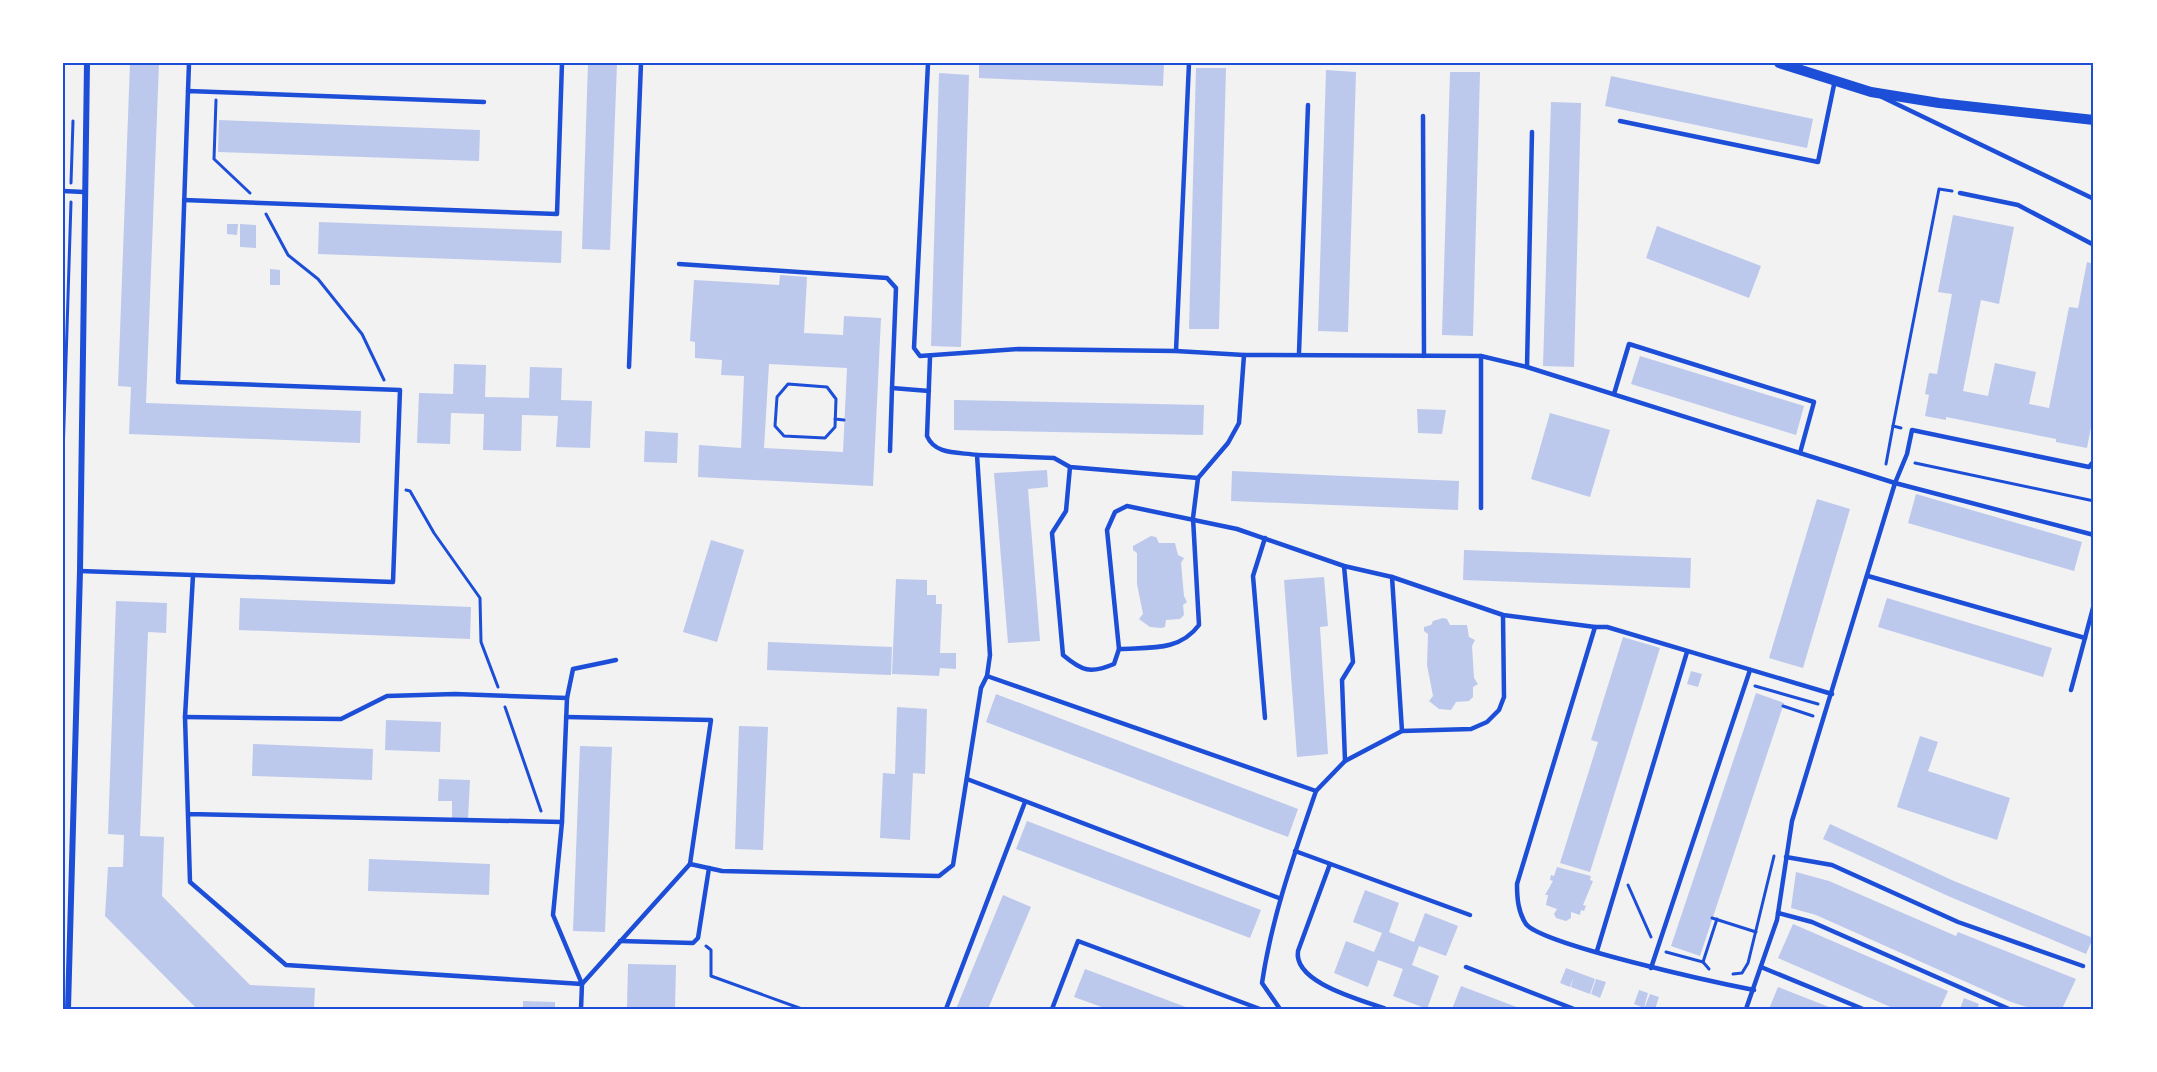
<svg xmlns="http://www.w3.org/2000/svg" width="2157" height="1072" font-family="Roboto,sans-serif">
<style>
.building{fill:#bdc9ec;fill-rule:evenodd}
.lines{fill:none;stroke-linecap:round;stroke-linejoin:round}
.path{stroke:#1d4ed8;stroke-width:3}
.service{stroke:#1d4ed8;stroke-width:4.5}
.minor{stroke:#1d4ed8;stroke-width:6}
.tertiary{stroke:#1d4ed8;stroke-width:10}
.neatline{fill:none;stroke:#1d4ed8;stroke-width:2}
</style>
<rect width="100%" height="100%" fill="#f2f2f2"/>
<!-- building -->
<g class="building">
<path d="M130 63H159L146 403 361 411 360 443 129 434 131 387 118 386Z"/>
<path d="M588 63H617L610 250 582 249Z"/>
<path d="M979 63H1164L1163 86 979 78Z"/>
<path d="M1196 68H1226L1219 329H1189Z"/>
<path d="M1326 70 1356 72 1348 332 1318 331Z"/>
<path d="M1450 72H1480L1473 336 1442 335Z"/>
<path d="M939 73 969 75 961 347 931 346Z"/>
<path d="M1611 76 1813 119 1807 148 1605 106Z"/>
<path d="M1551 102 1581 103 1574 367 1543 366Z"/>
<path d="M219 120 480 130 479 161 218 152Z"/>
<path d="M1953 215 2014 227 1999 304 1981 300 1963 391 1988 396 1995 363 2036 372 2029 404 2049 408 2069 307 2078 308 2087 262 2094 264V411L2087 448 2056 442V439L1946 417V420L1925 416 1929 395 1925 394 1929 373 1937 374 1952 294 1938 292Z"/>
<path d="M319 222 562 231 561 263 318 254Z"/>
<path d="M227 224H238L237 235 227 234Z"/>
<path d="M240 224 256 225V248L240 247Z"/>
<path d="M1657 226 1761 266 1749 298 1646 258Z"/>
<path d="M270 269 280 270V285H270Z"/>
<path d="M780 275 807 277 804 333 843 335 844 316 881 318 873 486 698 477 699 445 741 448 744 376 721 375 722 360 695 358V342L690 341 694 280 779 285ZM769 364 847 368 843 452 764 448Z"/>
<path d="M1640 356 1804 406 1796 435 1631 384Z"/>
<path d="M454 364 486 365 485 397 529 398 530 367 562 368 561 400 592 401 590 448 556 447 558 416 522 415 521 451 483 450 484 414 451 413 450 444 417 443 419 393 453 394Z"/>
<path d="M954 400 1204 405 1203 435 954 430Z"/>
<path d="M1417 409 1446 410 1442 434 1418 433Z"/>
<path d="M1550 413 1610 430 1590 497 1531 479Z"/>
<path d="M645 431 678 433 677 463 644 462Z"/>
<path d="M1047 470 1048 487 1028 489 1040 641 1008 643 994 473Z"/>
<path d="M1232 471 1459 481 1458 510 1231 501Z"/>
<path d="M1916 494 2082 542 2074 571 1908 523Z"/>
<path d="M1817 499 1850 509 1803 668 1769 658Z"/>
<path d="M1151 536 1156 537 1159 543H1175L1178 555 1184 558 1181 563 1184 596 1187 602 1183 605 1184 615 1180 619 1166 620 1165 627 1161 628 1150 627 1139 619 1143 614 1137 584V553L1133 550V546Z"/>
<path d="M711 540 744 550 717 642 683 632Z"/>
<path d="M1464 550 1691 558 1690 588 1463 580Z"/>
<path d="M1324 577 1328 626 1320 627 1328 754 1297 757 1284 580Z"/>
<path d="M896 579 927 580V595H936V604H942L940 653H956V669L940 668 939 676 892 674Z"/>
<path d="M240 598 471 607 470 639 239 630Z"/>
<path d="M1887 598 2052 648 2043 677 1878 627Z"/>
<path d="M116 601 167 603 166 633 148 632 140 836 164 837 162 896 250 985 315 988 314 1009H197L105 916 108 867H123L124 835 108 834Z"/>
<path d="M1443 618 1447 619 1450 625H1467L1469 637 1475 640 1472 646 1474 678 1478 684 1473 687V697L1469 701 1456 702 1451 710 1439 709 1429 701 1433 696 1427 665 1428 634 1424 631V627L1431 625 1433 621Z"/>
<path d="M1623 637 1660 648 1590 872 1560 863 1598 742 1591 740Z"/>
<path d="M768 642 892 647 891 675 767 670Z"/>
<path d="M1691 671 1702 674 1698 687 1687 684Z"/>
<path d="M1756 693 1784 703 1700 956 1671 946Z"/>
<path d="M996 694 1298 809 1288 837 986 722Z"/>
<path d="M897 707 927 709 925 774 913 773 910 840 880 838 883 773 895 774Z"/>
<path d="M386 720 441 722 440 752 385 750Z"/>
<path d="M739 726 768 727 763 850 735 849Z"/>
<path d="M1920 736 1938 742 1928 771 2010 798 1997 840 1897 807Z"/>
<path d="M253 744 373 749 372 780 252 776Z"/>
<path d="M580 746 612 747 605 932 573 931Z"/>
<path d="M439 779 470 780 468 819H452V801H438Z"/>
<path d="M1027 821 1261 910 1250 938 1016 849Z"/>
<path d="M1830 824 1954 881 2093 938 2086 954 1948 896 1823 839Z"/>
<path d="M369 859 490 864 489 895 368 891Z"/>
<path d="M1557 867 1591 876 1590 880 1593 881 1583 905 1586 906 1584 911 1581 910 1580 915 1571 912V918L1566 921 1556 918 1554 914 1557 909 1546 905 1548 895H1545L1553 881 1550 880 1551 875 1554 876Z"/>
<path d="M1796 872 1829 881 1956 936 1958 932 2076 979 2062 1009H2033L2011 1002 1816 915 1791 908Z"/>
<path d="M1365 890 1399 903 1389 932 1414 942 1425 913 1458 926 1446 956 1419 946 1412 965 1439 976 1427 1009 1393 996 1403 969 1378 960 1368 987 1334 973 1346 941 1374 952 1382 933 1353 922Z"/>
<path d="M1003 895 1031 907 988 1009H956Z"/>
<path d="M1793 924 1948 991 1940 1009H1895L1778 958Z"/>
<path d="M628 964 676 965 675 1008 627 1007Z"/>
<path d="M1566 968 1595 979 1590 994 1571 987 1573 978 1570 987 1560 983Z"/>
<path d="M1085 969 1191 1009H1107L1074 997Z"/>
<path d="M1596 979 1606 982 1600 998 1591 994Z"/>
<path d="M1461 986 1522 1009H1452Z"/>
<path d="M1778 987 1834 1009H1769Z"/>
<path d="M1639 990 1648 993 1644 1008 1634 1004Z"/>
<path d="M1650 994 1659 997 1655 1009H1644Z"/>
<path d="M1964 998 1979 1004 1977 1009H1960Z"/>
<path d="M523 1001 555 1002V1009H523Z"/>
</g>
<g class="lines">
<!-- path -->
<g class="path">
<path d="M216 100 214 159 250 193"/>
<path d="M71 183 73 121"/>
<path d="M266 214 288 255 318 279 362 334 384 380"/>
<path d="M788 384 827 387 836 399 835 427 825 438 784 436 775 426 777 397Z"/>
<path d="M835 419 844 420"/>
<path d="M1901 428 1893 426 1939 189 1952 191"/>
<path d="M63 455 71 202"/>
<path d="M1915 463 2094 501"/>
<path d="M1886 464 1893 426"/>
<path d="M406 490 410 491 434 533 480 598 481 642 498 687"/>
<path d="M1755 686 1818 704"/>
<path d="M1783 706 1813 716"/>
<path d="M505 707 541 811"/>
<path d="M1628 885 1651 937"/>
<path d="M1712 918 1756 932"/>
<path d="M706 946 711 950V976L802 1009"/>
<path d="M1666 952 1703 962 1709 969"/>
<path d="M1703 962 1717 919"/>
<path d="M1733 974 1742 973 1748 963 1774 856"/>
</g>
<!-- service -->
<g class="service">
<path d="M928 63 914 348 920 356 1019 349 1176 351 1244 355 1481 356 1527 367 1895 483 1792 821 1777 920 1746 1009"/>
<path d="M188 91 189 63"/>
<path d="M1882 97 2094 199"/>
<path d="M1423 116 1424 356"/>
<path d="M1620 121 1818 162 1835 80"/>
<path d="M63 191 84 192"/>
<path d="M1960 193 2018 205 2094 245"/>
<path d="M184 200 557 214 562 63"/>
<path d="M679 264 887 278 896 288 892 388"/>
<path d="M1176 351 1189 63"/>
<path d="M1299 353 1308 105"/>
<path d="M629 367 641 63"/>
<path d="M1527 367 1532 132"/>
<path d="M1614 394 1629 344 1814 402 1800 453"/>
<path d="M890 451 892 388 929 391"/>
<path d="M977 455 1054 458 1070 467 1198 478"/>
<path d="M2094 461 2089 467 1912 430 1907 454 1895 483 2094 535"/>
<path d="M1070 467 1066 511 1052 533 1063 655C1082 671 1090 674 1114 664L1119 649 1107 530 1115 512 1127 506 1237 529 1344 566 1392 577 1503 615 1595 627"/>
<path d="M1481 508V356"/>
<path d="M1344 566 1353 662 1342 680 1345 761"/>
<path d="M80 571 393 582 400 390 178 382 188 91 484 102"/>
<path d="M1868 576 2085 638 2071 690"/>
<path d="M1392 577 1402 731"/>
<path d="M2085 638 2094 604"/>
<path d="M1119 649C1149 647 1179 652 1199 625L1193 518 1198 478 1228 443 1239 423 1244 355"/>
<path d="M987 676 1316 791C1294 855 1272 916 1262 983L1280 1009"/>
<path d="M567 698 573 669 616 660"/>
<path d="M185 717 341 719 387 696 455 694 567 698 562 822"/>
<path d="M566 717 711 720 690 864"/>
<path d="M1265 718 1253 576 1265 538"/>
<path d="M967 779 1279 898"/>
<path d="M1316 791 1345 761 1402 731 1471 729 1487 722 1499 710 1504 697 1503 615"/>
<path d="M188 814 562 822 553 915 582 984 286 965 190 882 185 717 193 575"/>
<path d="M1295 851 1470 915"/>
<path d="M1786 857 1832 865 1958 922 2083 966"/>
<path d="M1330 864 1298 951C1293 983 1362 1000 1386 1009"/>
<path d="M1778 913 1812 922 2009 1009"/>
<path d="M620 941 693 943 698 938 709 868"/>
<path d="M1597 951 1687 652"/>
<path d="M1466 967 1574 1009"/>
<path d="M1761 967 1863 1009"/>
<path d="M1651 968 1750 670"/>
<path d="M1754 990C1718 983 1543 945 1526 924 1518 912 1517 898 1517 884L1595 627H1607L1832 694"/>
<path d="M581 1009 582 984 690 864 722 871 939 876 953 865 981 688 987 676 990 655 977 455C958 452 935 455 927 436L930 357"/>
<path d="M946 1009 1025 802"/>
<path d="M1052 1009 1078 941 1260 1009"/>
</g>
<!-- minor -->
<path class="minor" d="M68 1009 80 571 87 63"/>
<!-- tertiary -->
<path class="tertiary" d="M1779 63 1871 92 1939 103 2094 120"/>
</g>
<!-- border -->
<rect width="2157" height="1072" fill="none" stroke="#ffffff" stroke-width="129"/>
<rect x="64" y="64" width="2028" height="944" class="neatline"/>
</svg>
